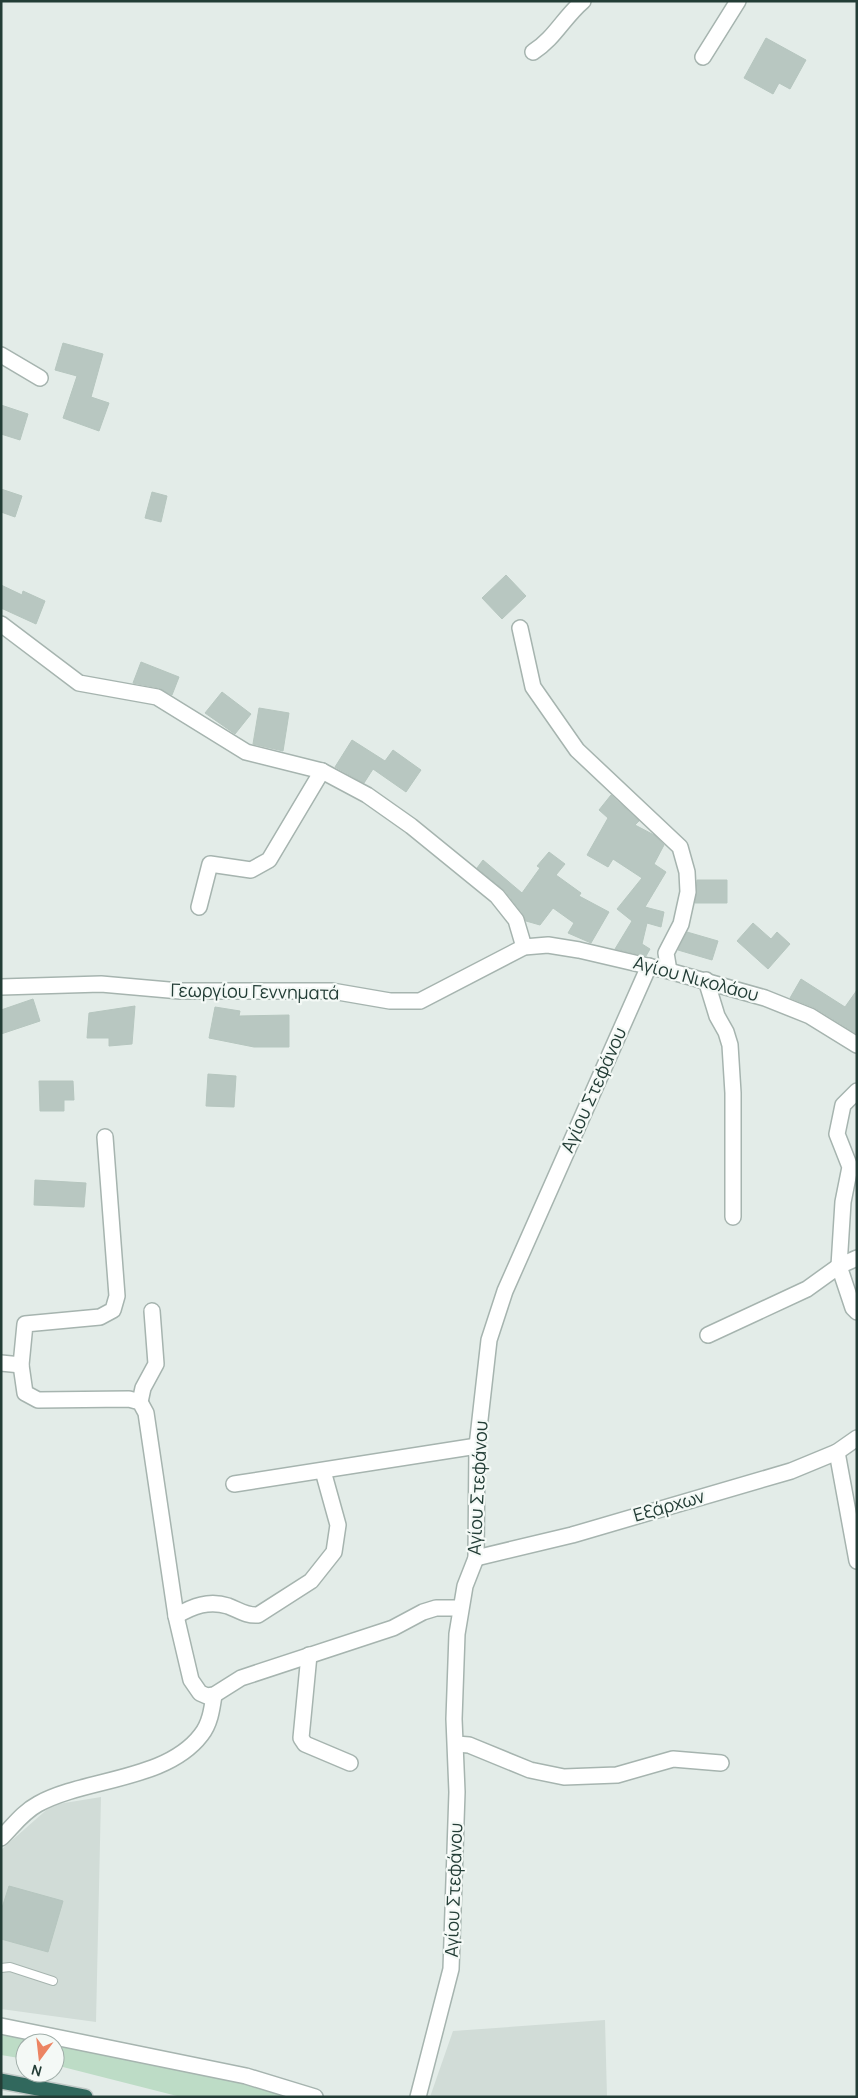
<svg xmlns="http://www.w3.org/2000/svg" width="858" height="2098" font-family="Manrope,sans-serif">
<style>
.built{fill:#d1dcd7}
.green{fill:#bddcc6}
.building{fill:#b8c7c1;stroke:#b6c6bf}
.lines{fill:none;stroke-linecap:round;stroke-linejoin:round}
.service-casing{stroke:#a6b4af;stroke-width:10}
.minor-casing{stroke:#a6b4af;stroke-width:18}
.tertiary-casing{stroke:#a6b4af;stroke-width:18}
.motorway-casing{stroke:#c1c9c7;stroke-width:18}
.service{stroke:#fff;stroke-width:8}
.minor{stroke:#fff;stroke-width:15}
.tertiary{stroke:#fff;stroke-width:15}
.motorway{stroke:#31685d;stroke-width:15}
.labels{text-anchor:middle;stroke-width:4.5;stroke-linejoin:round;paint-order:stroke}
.street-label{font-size:18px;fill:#233d36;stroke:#f4f9f6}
</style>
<rect width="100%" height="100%" fill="#e3ece8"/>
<!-- built -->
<g class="built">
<path d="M101 1797 96 2022 1 2009V1850L52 1805Z"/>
<path d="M605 2020 607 2097H430L453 2031Z"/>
</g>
<!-- green -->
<path class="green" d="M1 2030 177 2064 296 2097H181L55 2065V2043H25V2059L1 2055Z"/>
<!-- building -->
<g class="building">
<path d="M766 38 806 60 790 89 779 83 773 94 744 78Z"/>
<path d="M63 343 103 354 91 397 109 403 99 431 63 418 77 376 55 370Z"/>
<path d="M1 405 28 414 20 440 1 434Z"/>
<path d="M1 489 22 496 15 517 1 512Z"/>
<path d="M152 492 167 496 161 522 145 518Z"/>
<path d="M506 575 526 596 502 619 482 598Z"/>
<path d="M1 585 22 595 23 591 45 601 36 624 1 608Z"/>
<path d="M141 662 179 677 172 695 159 688 133 683Z"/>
<path d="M222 692 251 714 235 734 205 713Z"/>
<path d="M259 708 289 713 283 751 253 744Z"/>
<path d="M352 740 385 761 393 750 421 770 406 792 373 769 364 783 335 767Z"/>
<path d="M611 795 639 821 635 825 654 835 664 845 654 864 666 872 645 907 664 912 661 927 647 923 642 944 650 949 646 956 615 949 632 921 617 909 642 878 613 859 608 867 587 855 608 818 599 810Z"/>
<path d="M549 852 565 864 556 875 581 893 579 896 609 912 591 943 568 933 574 923 553 908 540 925 526 921 523 914 504 890 477 868 483 860 522 893 540 868 537 866Z"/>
<path d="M697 880H727V903H695Z"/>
<path d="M753 923 771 939 777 932 790 944 768 969 737 941Z"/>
<path d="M687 932 718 941 712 960 678 950Z"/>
<path d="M801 979 845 1007 857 990V1034L815 1008 790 998Z"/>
<path d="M33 999 40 1021 1 1034V1010Z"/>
<path d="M135 1006 132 1044 109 1046V1038H87L89 1013Z"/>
<path d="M215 1007 240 1011 239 1016 289 1015V1047H254L209 1038Z"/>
<path d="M208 1074 236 1076 234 1107 206 1106Z"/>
<path d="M39 1081H73L74 1100H64V1111H40Z"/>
<path d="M35 1180 86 1183 84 1207 34 1205Z"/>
<path d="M9 1886 63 1901 48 1952 1 1939V1911Z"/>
</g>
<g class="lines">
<defs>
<path id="service" d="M1 1968 10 1967 53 1981"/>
<g id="minor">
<path d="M533 52C554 39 564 17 583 1"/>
<path d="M703 57 738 1"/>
<path d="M1 355 40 378"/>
<path d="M1 624 79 683 157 697 246 752 322 771 367 795 411 826 497 896 516 920 524 947"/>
<path d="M520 628 533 687 577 750 680 847 687 872 688 892 681 924 666 953 669 971"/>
<path d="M199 907 210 864 251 870 269 860 322 771"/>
<path d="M706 980 717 1016 726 1032 730 1045 733 1093V1217"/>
<path d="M857 1091 843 1105 837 1134 850 1167 843 1202 839 1266 853 1308 857 1312"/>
<path d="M105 1137 117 1296 113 1310 100 1317 25 1324 21 1365 25 1393 38 1400 129 1399 140 1402 146 1413 176 1616 191 1680 200 1693 207 1696 214 1695 241 1678 393 1628 423 1612 436 1608H460"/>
<path d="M708 1335 807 1289 839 1266 857 1258"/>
<path d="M1 1363 21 1365"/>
<path d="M140 1402 143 1388 156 1364 152 1311"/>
<path d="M837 1452 857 1561"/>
<path d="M234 1484 477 1446"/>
<path d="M476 1558 572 1535 791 1471 837 1452 857 1438"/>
<path d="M176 1616C193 1606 209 1600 228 1606 239 1610 246 1616 258 1615L311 1581 334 1552 338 1525 323 1471"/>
<path d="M309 1655 301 1738 305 1744 350 1763"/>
<path d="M456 1744 469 1745 530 1770 564 1777 617 1775 673 1759 721 1763"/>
<path d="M1 1838C13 1826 23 1812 38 1804 85 1778 166 1781 201 1735 210 1724 212 1709 214 1695"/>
<path d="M418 2097 451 1969 457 1792 454 1719 457 1634 465 1586 476 1558 477 1446 489 1340 505 1291 649 966"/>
</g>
<g id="tertiary">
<path d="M1 987 101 984 180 991H332L390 1001H420L524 947 548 945 579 950 669 971 765 998 810 1016 857 1045"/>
<path d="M1 2026 246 2076 315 2097"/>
</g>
<path id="motorway" d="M1 2081 85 2097"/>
</defs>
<!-- service casing -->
<use href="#service" class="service-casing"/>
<!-- minor casing -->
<use href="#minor" class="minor-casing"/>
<!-- tertiary casing -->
<use href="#tertiary" class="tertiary-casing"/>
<!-- motorway casing -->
<use href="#motorway" class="motorway-casing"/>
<!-- service -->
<use href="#service" class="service"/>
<!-- minor -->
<use href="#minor" class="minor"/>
<!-- tertiary -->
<use href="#tertiary" class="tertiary"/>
<!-- motorway -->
<use href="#motorway" class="motorway"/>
</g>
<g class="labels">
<!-- street labels -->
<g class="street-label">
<text transform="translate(696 979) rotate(15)" y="6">Αγίου Νικολάου</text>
<text transform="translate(255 992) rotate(1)" y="6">Γεωργίου Γεννηματά</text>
<text transform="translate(594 1090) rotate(-66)" y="6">Αγίου Στεφάνου</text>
<text transform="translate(478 1488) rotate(-87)" y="6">Αγίου Στεφάνου</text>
<text transform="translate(669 1506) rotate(-16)" y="6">Εξάρχων</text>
<text transform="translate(454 1890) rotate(-88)" y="6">Αγίου Στεφάνου</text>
</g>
</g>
<!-- border -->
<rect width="858" height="2098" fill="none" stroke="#233d36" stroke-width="5"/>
<!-- north arrow -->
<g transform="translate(40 2058) rotate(195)"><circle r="24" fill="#f4f9f6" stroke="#a0aea9"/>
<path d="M0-4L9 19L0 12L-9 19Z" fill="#ec8462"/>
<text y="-8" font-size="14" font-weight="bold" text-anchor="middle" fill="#233d36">N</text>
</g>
</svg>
